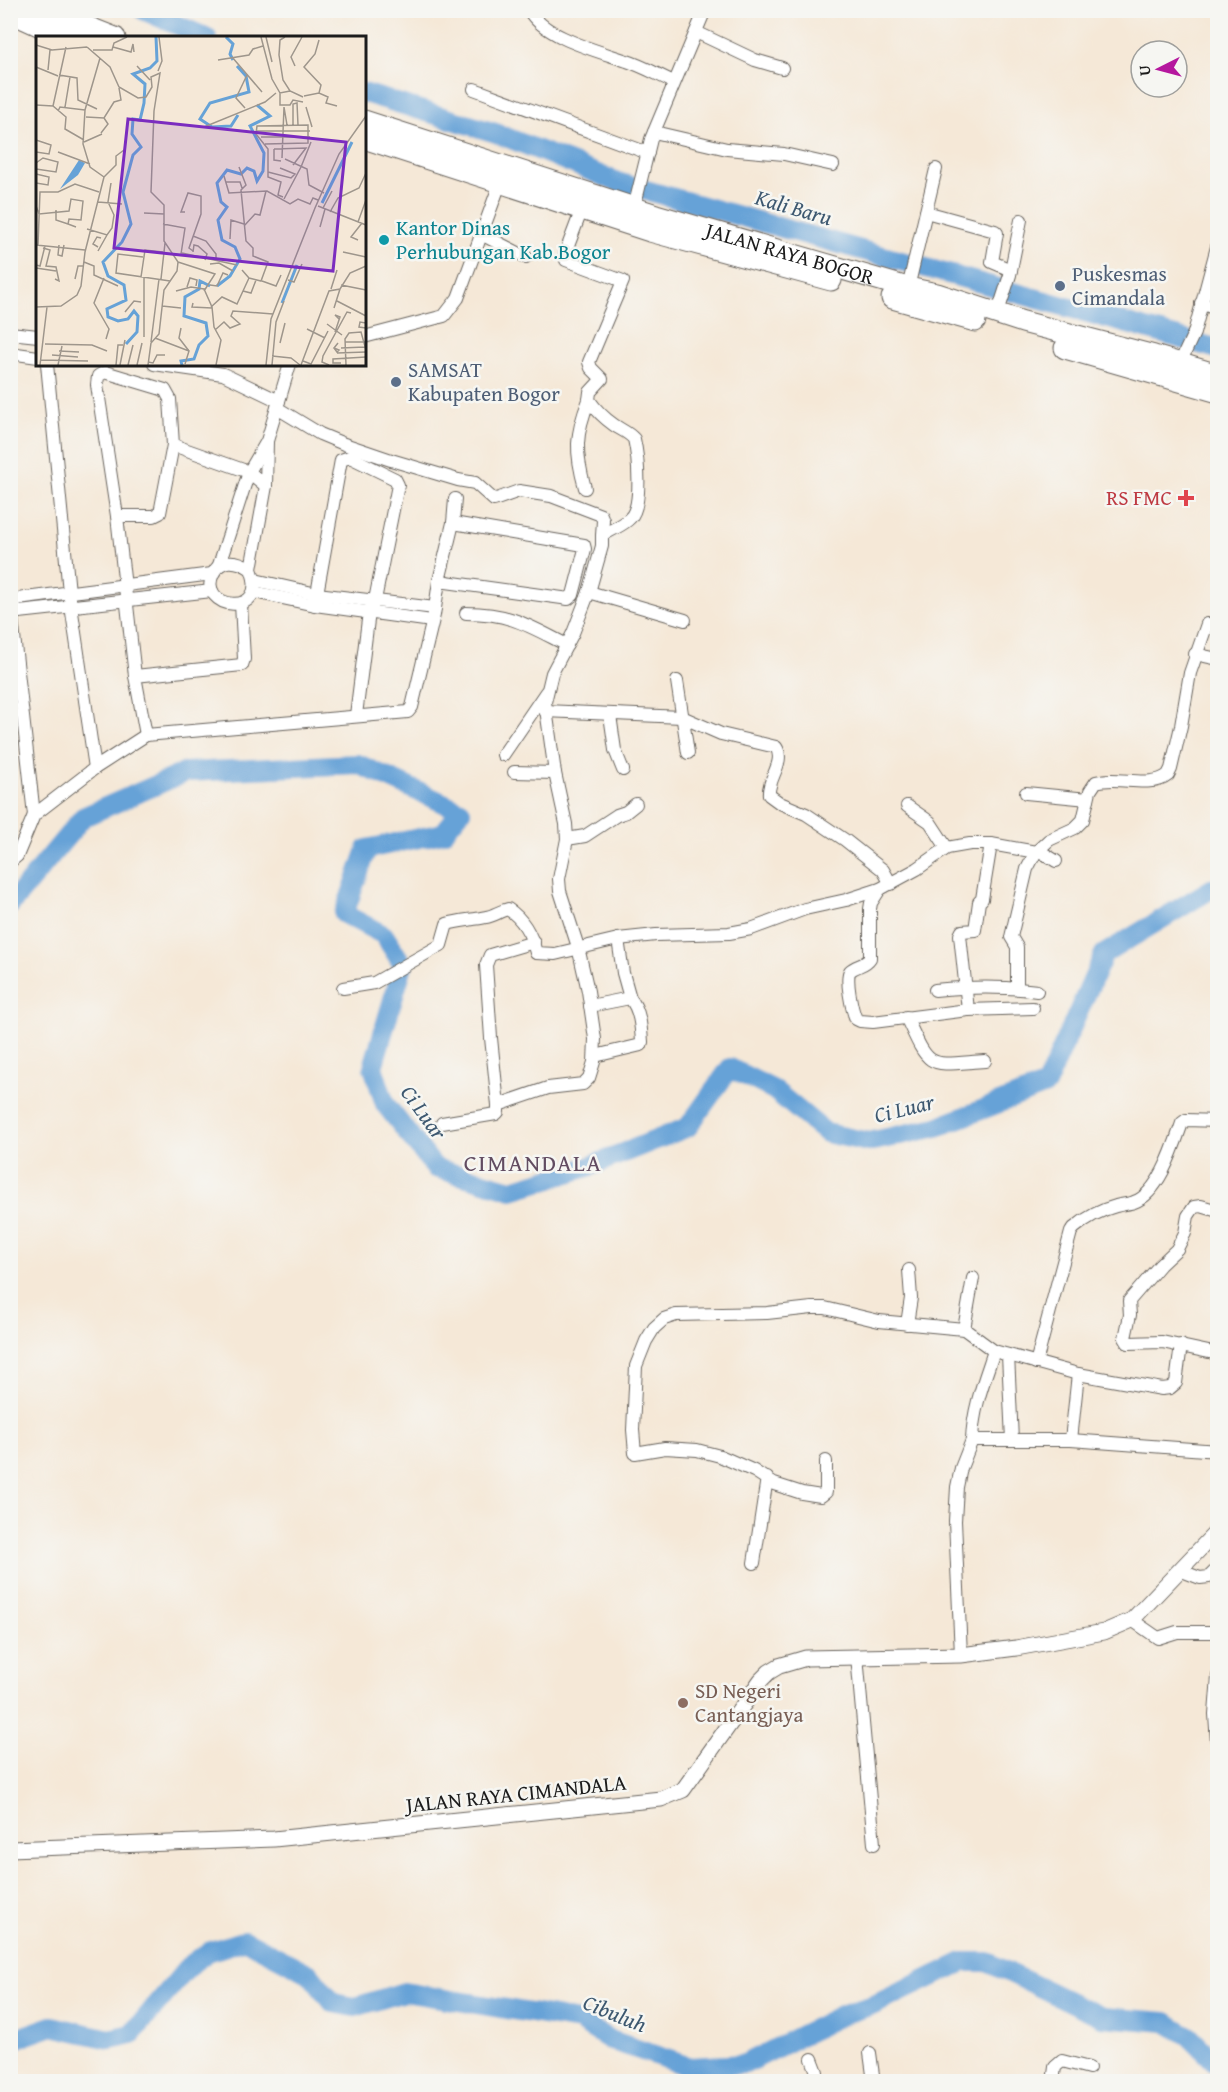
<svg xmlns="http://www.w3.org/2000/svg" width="1228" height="2092" font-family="'Gentium Book Plus',serif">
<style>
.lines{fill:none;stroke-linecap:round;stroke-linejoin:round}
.river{stroke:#66a2d7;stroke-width:20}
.minor-casing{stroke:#68635d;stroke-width:14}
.tertiary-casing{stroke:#68635d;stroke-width:17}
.trunk-casing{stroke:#68635d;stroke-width:23}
.minor{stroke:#fff;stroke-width:12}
.tertiary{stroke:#fff;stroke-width:15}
.trunk{stroke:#fff;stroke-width:21}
.culture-dot{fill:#0f9aa8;stroke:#f6f6f2;stroke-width:2}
.service-dot{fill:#5c6f8a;stroke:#f6f6f2;stroke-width:2}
.health-dot{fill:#e0444e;stroke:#f6f6f2;stroke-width:2}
.education-dot{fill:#8d6e63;stroke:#f6f6f2;stroke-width:2}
.labels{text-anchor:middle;stroke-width:5;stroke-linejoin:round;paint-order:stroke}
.culture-label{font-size:21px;fill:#0d838f;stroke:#f6f6f2;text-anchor:start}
.street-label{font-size:21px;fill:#1c1c1c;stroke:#f6f6f2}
.service-label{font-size:21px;fill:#4e5e75;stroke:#f6f6f2;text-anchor:start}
.health-label{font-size:21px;fill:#be3a42;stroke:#f6f6f2;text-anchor:end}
.education-label{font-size:21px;fill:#785e54;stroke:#f6f6f2;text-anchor:start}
.water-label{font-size:22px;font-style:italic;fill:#3d5870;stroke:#f6f6f2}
.quarter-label{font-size:24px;letter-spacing:1.5px;fill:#624c61;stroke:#f6f6f2}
.inset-river{fill:none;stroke:#66a2d7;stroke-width:3}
.inset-road{fill:none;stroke:#9e968c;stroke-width:1.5}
.view{fill:#7b2cbf;fill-opacity:0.15;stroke:#7b2cbf;stroke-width:3}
.inset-edge{fill:none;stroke:#1c1c1c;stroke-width:3}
</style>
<rect width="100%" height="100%" fill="#f6f6f2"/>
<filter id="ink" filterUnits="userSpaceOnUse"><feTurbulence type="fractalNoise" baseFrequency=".0167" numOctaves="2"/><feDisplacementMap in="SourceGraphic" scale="12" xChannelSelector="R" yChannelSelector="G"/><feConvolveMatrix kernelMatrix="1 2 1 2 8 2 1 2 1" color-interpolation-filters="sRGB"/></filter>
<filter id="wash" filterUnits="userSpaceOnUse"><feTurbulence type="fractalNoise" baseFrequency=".008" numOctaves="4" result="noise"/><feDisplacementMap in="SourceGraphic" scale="24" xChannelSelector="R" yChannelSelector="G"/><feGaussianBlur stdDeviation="1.35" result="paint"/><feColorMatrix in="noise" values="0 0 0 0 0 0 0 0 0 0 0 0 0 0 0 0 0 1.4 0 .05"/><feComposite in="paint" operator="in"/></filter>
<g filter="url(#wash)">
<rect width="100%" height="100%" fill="#f5e8d7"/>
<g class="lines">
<!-- river -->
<g class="river">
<path d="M143 10 207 38"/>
<path d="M364 93 496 133 620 183 1218 349"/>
<path d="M10 905 83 817 186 772 358 764 461 811 443 833 367 849 344 914 384 935 403 965 373 1067 385 1104 435 1168 512 1190 591 1166 688 1127 730 1068 774 1090 826 1133 869 1142 937 1127 1046 1085 1104 954 1213 888 1218 890"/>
<path d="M10 2041 52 2026 110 2039 132 2034 190 1965 208 1952 245 1940 310 1974 333 2003 355 2007 404 1992 579 2021 610 2040 690 2067 745 2064 843 2014 874 2005 963 1962H987L1102 2017 1166 2022 1189 2036 1218 2065"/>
</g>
</g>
</g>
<g filter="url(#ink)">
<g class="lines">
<defs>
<g id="minor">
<path d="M529 10C544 38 599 51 627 61 643 66 658 75 674 82"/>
<path d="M696 32 755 60 782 68"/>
<path d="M474 89 648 153"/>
<path d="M654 132 727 149 784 154 833 165"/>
<path d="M634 208 651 139 705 10"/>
<path d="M926 212 995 231 997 233 992 262 1011 270"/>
<path d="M481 234 526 257"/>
<path d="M908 288 936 169"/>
<path d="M1201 303 1218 310"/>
<path d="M997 315 1010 275 1021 220"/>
<path d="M10 333 38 336"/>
<path d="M364 337 444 316 458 298 502 178"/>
<path d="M10 353 38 357"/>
<path d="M47 364 69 592 95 768"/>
<path d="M154 364 223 374 279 401"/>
<path d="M1179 365 1194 333 1218 243"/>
<path d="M277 408 320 434 344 444 391 460 458 480 475 483 494 500 519 491 551 496 601 515 603 520 602 536"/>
<path d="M585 488C575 452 575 435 589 400"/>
<path d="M117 516H154L160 513 173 445"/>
<path d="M219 565 249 472 267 441 290 364"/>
<path d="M251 569C238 560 221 557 213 574 196 609 271 620 251 569L266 486 267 441"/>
<path d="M255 580 317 594 435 608"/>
<path d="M439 581 453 523 455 499"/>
<path d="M254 592 315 605 432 621"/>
<path d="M589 592 685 620"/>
<path d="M10 600 34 815"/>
<path d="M10 600 212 574"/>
<path d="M315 605 341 460 350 457 395 479 398 485 375 600 369 612 356 715"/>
<path d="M10 613 212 591"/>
<path d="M466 613C511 613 529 626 567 645"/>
<path d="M1195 654 1218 659"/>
<path d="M135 676 117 516 97 385 98 376 105 372 165 390 170 399 173 445 249 472 266 486"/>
<path d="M677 681 688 753"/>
<path d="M545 711 682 717 721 734 776 747C786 762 767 779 769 795L780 803 806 814 845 840 883 870 891 884"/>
<path d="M610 715 615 750 623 770"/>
<path d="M146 735 135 676 242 665 244 659 241 604"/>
<path d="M503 755 546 692"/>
<path d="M514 772 555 773"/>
<path d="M1026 793 1088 799"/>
<path d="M907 806 930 822 947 848"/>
<path d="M567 839 585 836 617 815 626 812 636 804"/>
<path d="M1038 850 1056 861"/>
<path d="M10 862 17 856 34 815 95 768 146 735 408 712 412 707 434 615 439 581 562 598 568 599 573 595 585 549 584 545 453 523"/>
<path d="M880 889 871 903 870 909V958C865 966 856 965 850 971 845 977 852 1011 856 1019L860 1021 873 1022 968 1010 1033 1008"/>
<path d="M618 939 623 973 630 998"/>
<path d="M343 988 374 983 441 945 447 924C460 920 473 920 486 917 493 916 500 911 508 909 523 919 532 936 536 953L555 954 618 939 656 935 729 933 751 929 805 909 846 900 880 889 917 869 947 848 970 844H991L1036 852 1049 840 1075 828 1083 820 1090 791 1096 782C1117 775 1151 789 1168 775L1171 769 1181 726 1190 673 1207 624 1218 625"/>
<path d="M1017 988V947L1011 937 1027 869 1036 852"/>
<path d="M935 990C969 987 1003 986 1037 991"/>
<path d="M590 1006 630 998C640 1010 641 1027 642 1042L641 1045 595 1056"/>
<path d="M968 1010 960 935 962 931 975 930 979 902 982 899 991 844"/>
<path d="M906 1017C931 1071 927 1065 985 1061"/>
<path d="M498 1105 491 1038 486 965 490 955 534 942"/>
<path d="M442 1123 496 1114 498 1112V1105L548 1088 583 1084 589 1078 594 1062 595 1039 588 991 578 947 560 891 559 879 567 839 566 824 555 773 545 702 552 673 573 633 589 592 602 546V536C611 529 623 526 630 518 643 506 638 456 634 439 628 432 621 430 614 425 604 418 596 410 589 400L590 392 602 379 591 368 589 362 623 281 566 260 565 254 582 209"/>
<path d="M1218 1211 1201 1206 1194 1207 1188 1216 1185 1233 1177 1249 1160 1265 1129 1301 1130 1315 1125 1338 1128 1343 1162 1342 1218 1354"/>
<path d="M907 1324 911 1298 909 1270"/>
<path d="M964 1329 973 1278"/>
<path d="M1008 1355 1012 1440"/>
<path d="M1036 1363 1071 1232 1074 1228C1086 1218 1101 1210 1116 1206 1122 1204 1129 1204 1134 1202 1159 1194 1174 1146 1182 1123L1186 1120 1218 1121"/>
<path d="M972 1440C973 1408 984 1381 994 1351"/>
<path d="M1071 1440 1078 1374"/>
<path d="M826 1461V1492L821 1496 802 1493 774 1484 754 1471 720 1456 697 1450 665 1448 635 1453 633 1430 636 1366 646 1341 654 1328 664 1319 676 1315 767 1313 812 1308H825L879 1321 964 1329 994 1351 1078 1374 1162 1389 1170 1388 1176 1383 1181 1345"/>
<path d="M754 1563 767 1478"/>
<path d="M1179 1570 1200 1578 1209 1577 1218 1568"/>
<path d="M1132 1620 1158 1638 1177 1632H1218"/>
<path d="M961 1655 955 1521 957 1487 961 1468 972 1440H1071L1218 1451"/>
<path d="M857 1656 874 1844"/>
<path d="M1218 1676 1215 1714 1218 1757"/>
<path d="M870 2053 874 2082"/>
<path d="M812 2059 817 2072 815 2082"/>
<path d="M1053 2082 1055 2067 1062 2061 1089 2068"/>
</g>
<path id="tertiary" d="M10 1849 274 1839 661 1799 683 1790 761 1680 769 1672 779 1666 806 1658 961 1655 1016 1648 1104 1632 1132 1620 1218 1530"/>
<g id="trunk">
<path d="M44 10 115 38"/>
<path d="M10 12 67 38"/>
<path id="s1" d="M364 121 656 215 908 288 937 294 1023 322 1154 356 1218 375"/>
<path d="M364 138 650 231 831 280"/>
<path d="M892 298 975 321"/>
<path d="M1065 348 1218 392"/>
</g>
</defs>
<!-- minor casing -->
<use href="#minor" class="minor-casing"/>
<!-- tertiary casing -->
<use href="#tertiary" class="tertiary-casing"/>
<!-- trunk casing -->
<use href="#trunk" class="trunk-casing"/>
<!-- minor -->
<use href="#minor" class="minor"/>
<!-- tertiary -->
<use href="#tertiary" class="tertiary"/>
<!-- trunk -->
<use href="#trunk" class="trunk"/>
</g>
</g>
<!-- markers -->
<circle class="culture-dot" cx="384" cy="240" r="6"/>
<g class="service-dot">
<circle cx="1060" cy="286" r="6"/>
<circle cx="396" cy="382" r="6"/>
</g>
<path class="health-dot" d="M1183 489h6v6h6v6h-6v6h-6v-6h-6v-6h6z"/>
<circle class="education-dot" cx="683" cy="1703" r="6"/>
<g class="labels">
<!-- culture labels -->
<g class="culture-label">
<text x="396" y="235">Kantor Dinas<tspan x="396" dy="24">Perhubungan Kab.Bogor</tspan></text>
</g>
<!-- street labels -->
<g class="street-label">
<text dy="7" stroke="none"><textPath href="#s1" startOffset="446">JALAN RAYA BOGOR</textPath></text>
<text transform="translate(516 1794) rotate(-6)" y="7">JALAN RAYA CIMANDALA</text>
</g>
<!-- service labels -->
<g class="service-label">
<text x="1072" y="281">Puskesmas<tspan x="1072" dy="24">Cimandala</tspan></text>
<text x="408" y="377">SAMSAT<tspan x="408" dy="24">Kabupaten Bogor</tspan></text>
</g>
<!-- health labels -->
<g class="health-label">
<text x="1172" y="505">RS FMC</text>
</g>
<!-- education labels -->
<g class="education-label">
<text x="695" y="1698">SD Negeri<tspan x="695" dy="24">Cantangjaya</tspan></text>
</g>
<!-- water labels -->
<g class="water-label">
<text transform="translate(794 207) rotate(16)" y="8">Kali Baru</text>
<text transform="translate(904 1108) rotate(-14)" y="8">Ci Luar</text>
<text transform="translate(424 1112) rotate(54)" y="8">Ci Luar</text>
<text transform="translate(615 2013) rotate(22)" y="8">Cibuluh</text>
</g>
<!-- quarter labels -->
<g class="quarter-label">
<text x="533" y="1171">CIMANDALA</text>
</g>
</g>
<!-- overview -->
<g transform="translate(36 36)">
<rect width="330" height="330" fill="#f5e8d7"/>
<path d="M43 124 49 127 42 139 24 153Z" fill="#66a2d7"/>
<path class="inset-river" d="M190 1 197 8 194 18 197 24M201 30 210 40 213 56 174 67 164 83 176 91 195 90 202 79M286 167 316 106M181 250 194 240 204 223 199 211 186 204 182 184 191 171 185 166 181 147 191 134 205 138 211 132 218 135 221 145 227 135 228 117 214 90 234 80 221 69M246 267 261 229M90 308 101 296 102 280 98 275 92 283 82 285 72 281 71 273 90 264 88 249 72 240 67 226 86 206 95 188 87 156 97 119 105 111 96 98 97 83 104 84 108 67 109 48 97 38 114 32 121 25 120 1M146 329 145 325 158 323 163 309 172 300 170 287 148 280 149 261 163 253 164 245 174 250"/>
<path class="inset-road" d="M225 1 236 43 244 57 254 55M230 1 236 26M249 1 244 4 243 19 247 44 254 55 267 61M283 4 279 18 268 31 285 49 283 57M0 9 16 14 51 11M51 11 74 31 83 51 102 62 110 61 116 51 115 41 124 37 118 75 115 156 128 169V205L142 226 141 235 128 254 123 298 115 307 112 329M77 11 95 16 97 8 98 16M57 14H76L78 7 91 1M196 21 226 56M182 24 213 19 217 13 227 10M101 30 114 44M259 30 255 21 266 1M0 31 22 40M12 34 14 14M122 35 126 25 123 1M23 39 41 42 42 64 61 73M244 57V69H254L257 64 267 66M268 60 283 57 292 61 290 67 301 70M0 69 17 70 30 81 29 93 48 104M17 70 30 11M29 71 34 41M270 71 276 91M209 72 200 62 211 39M22 75 24 71 49 74M50 81 68 82 78 66 85 64 83 52M257 89V68L261 67 262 89M168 91 229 66 240 57M220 95H274M65 97 72 88 68 82M225 101H274M0 104 15 109 13 118 0 116M48 106 66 98M229 108 272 107V89L221 90 220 98 232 113V141L245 146 242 159 247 161M238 113 270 112 257 129M238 113V124L245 125M22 116 54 128M246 122 248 71 251 89M249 123 271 133 273 149 288 157M0 127 7 122 22 126 20 136 0 133M203 131 210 149 205 154 210 205 217 212V220L232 226 225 245 213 242 206 234M265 131 275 106M232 136 255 142 259 138 244 132M0 138 13 141 12 149 0 147M188 140 193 157 231 155 254 168 262 163 274 168 277 162 282 164M68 141 80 129V120L88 114M190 146H204L206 152M248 163 265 131M62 166 86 168M0 170 3 178 33 175 35 163 47 165 45 184 33 183 32 188 40 191M282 170 330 189M287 172 296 155M20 174V184L32 188M149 176H145L152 157 165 160V178L153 212 157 215M294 176 302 162 323 152 330 137M108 177 128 178M322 186 330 164M127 188 149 192 145 218M208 190 219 178 224 179 230 155M284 191 289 173M51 193 71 199 76 192 78 179 72 166 75 147M157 200 170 205 180 218V223M194 203 195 184 208 188M322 204 315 201 326 187M0 209 49 214M2 209 4 156H22L39 148 63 156M23 209 22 219 26 220 28 209M62 211 57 208 61 201 65 202M7 212 14 214 10 230 20 231 23 245 19 243M62 215 71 199M157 216 158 209 162 210 171 218 169 224M307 216 330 221M146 217 201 229M107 221 82 218 80 237 134 245M48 226 58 230V239L82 250M142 226 179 238 168 255M174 228 183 227 197 235M0 229 4 230 9 210M0 232 20 235M105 241 109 214 127 216M68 242 58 267 73 293 70 303M39 243 42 230H47M125 243 129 207M252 244 258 246 266 228M226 245 240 250 245 239M174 249 181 250 187 237 192 239M305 249 330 254M151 251 154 242 161 244 160 250M295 253 301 234M140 255 155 251 168 253 176 271 178 291 185 304 180 329M207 255 215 257 220 244M301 265 330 280M157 267 156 271 176 272M126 270 145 272M0 271 25 270 41 259 45 250 49 216 68 141 54 131 47 108 49 74 64 22M175 271 186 261 201 268 213 242M298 272 304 253M89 276 98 265 105 266M330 287 324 286 323 291 330 292M291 288 306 299M145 292 143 302 153 315M271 293 289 302M179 294 188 286 194 292 204 288 195 280 197 275 237 278M299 296 304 281 299 279 303 283M108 301V241M119 302 153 315 149 328M115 306 123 243M309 306H329M244 307 249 287M9 308 56 309 71 315M298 312 301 316 303 314 298 312 302 307M305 312 329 311M23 315 43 316M301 317 330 316M16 319 42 321M236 320 255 322 264 329M5 324 52 325M267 325 275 328 292 295M112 326 117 327 121 319H129M305 327H297V323L330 321M4 329 11 271M22 329 26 310M80 329 82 309H87M84 329 89 304M92 329 97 309M101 329 106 307M230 329 235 283 279 172 303 118 330 80M236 329 240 286 248 265M265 329 293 255 304 253 314 237 330 230M293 329 286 326 287 320 311 276 315 277M310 329 309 303 313 297 325 296 330 314"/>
<path class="view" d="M92 83 310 106 297 235 78 212Z"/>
<rect width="330" height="330" class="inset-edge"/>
</g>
<!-- margin -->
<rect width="1228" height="2092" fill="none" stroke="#f6f6f2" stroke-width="36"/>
<!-- north arrow -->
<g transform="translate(1159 69) rotate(264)"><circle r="28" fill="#f6f6f2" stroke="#9f9f9c" stroke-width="1.5"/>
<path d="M0-4.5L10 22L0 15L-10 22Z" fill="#b5179e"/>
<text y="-9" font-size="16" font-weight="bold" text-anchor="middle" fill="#1c1c1c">U</text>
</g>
</svg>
